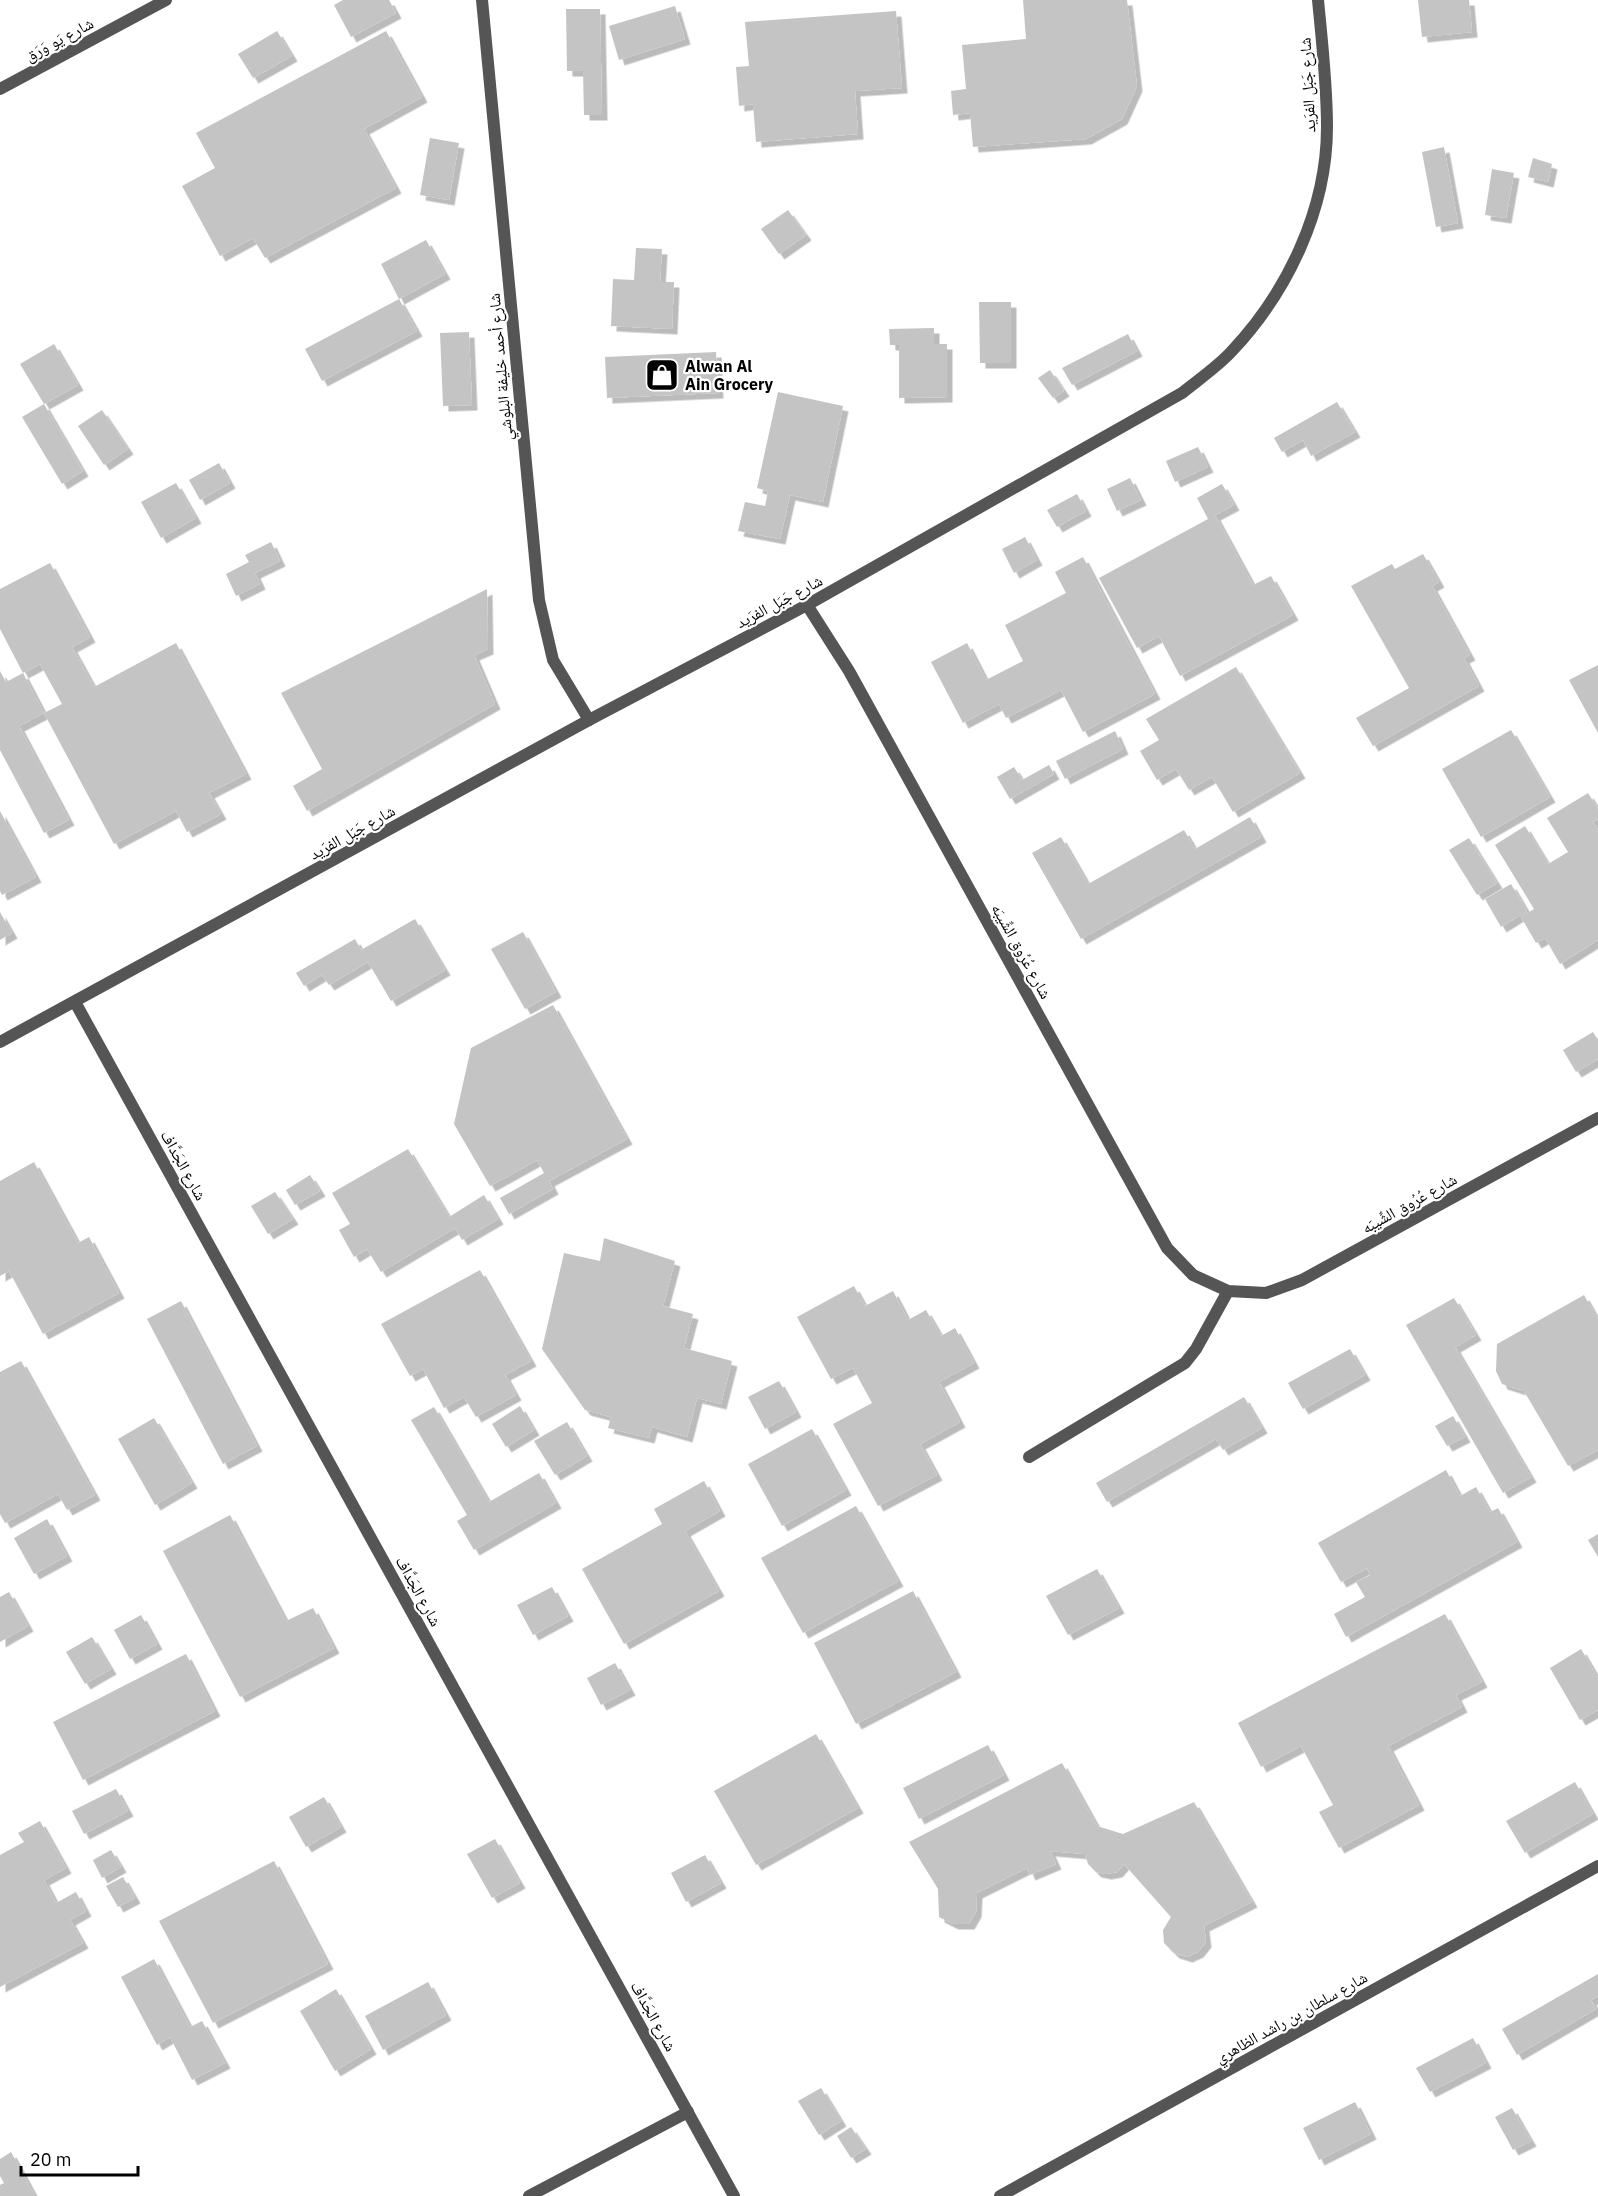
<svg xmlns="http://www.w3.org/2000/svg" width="1598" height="2196" font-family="'IBM Plex Sans','Noto Naskh Arabic',sans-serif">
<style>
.building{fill:#c4c4c4;filter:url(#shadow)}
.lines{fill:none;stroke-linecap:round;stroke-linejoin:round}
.lane{stroke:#555;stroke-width:12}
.street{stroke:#555;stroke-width:12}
.labels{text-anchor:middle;stroke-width:4.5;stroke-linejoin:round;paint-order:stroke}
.street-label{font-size:16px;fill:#000;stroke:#fff}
.poi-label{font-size:16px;font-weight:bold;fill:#000;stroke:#fff;text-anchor:start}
</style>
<defs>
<filter id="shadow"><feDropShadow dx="5.5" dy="5.5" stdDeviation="0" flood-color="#0004"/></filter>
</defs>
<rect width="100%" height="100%" fill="#fff"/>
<!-- building -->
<g class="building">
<path d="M343 0H389L396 13 351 37 334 5Z"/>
<path d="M1023 0H1127L1137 86 1122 119 1086 139 973 147 970 113 953 115 951 91 966 89 962 45 1026 39Z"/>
<path d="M1418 0H1469L1472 32 1422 37Z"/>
<path d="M675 6 685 39 619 60 609 26Z"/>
<path d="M566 9H600L602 115H584L583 71H567Z"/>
<path d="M896 11 902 88 855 91 858 134 756 142 753 104 739 106 736 67 749 66 745 22Z"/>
<path d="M277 31 292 56 253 78 238 54Z"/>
<path d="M386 31 422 97 364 129 396 188 265 258 253 238 220 256 182 186 215 168 196 133Z"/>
<path d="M430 138 459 143 449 200 420 195Z"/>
<path d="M1444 147 1458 223 1436 227 1422 152Z"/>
<path d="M1533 158 1552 164 1548 182 1528 177Z"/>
<path d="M1492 169 1514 173 1506 218 1485 215Z"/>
<path d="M788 210 806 235 779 254 761 229Z"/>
<path d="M426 240 445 274 399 299 417 331 322 381 305 349 399 299 381 264Z"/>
<path d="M636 248 662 249 660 282H674L672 329 611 326 613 279 634 280Z"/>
<path d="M979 302H1011V363H980Z"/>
<path d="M934 328V344H947V397L899 398V345H890L889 329Z"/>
<path d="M469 332 472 405 443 406 440 333Z"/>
<path d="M1128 334 1137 351 1072 385 1062 368Z"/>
<path d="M54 344 78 385 44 404 20 364Z"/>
<path d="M716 352 718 393 607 398 605 357Z"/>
<path d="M1050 370 1064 391 1053 398 1038 378Z"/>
<path d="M778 392 843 406 823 502 790 495 780 539 738 531 745 502 765 506 768 491 757 488Z"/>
<path d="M1337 402 1355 432 1311 456 1303 440 1282 452 1274 438Z"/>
<path d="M44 404 83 471 62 484 22 417Z"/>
<path d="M102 410 128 449 104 465 78 426Z"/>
<path d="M1198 447 1208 467 1175 482 1166 461Z"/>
<path d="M219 463 230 483 200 500 189 480Z"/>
<path d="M1130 478 1141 500 1117 511 1107 489Z"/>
<path d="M176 483 196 518 161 538 141 502Z"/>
<path d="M1222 484 1234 505 1215 515 1253 585 1271 576 1293 615 1180 676 1159 636 1137 648 1099 578 1208 519 1197 498Z"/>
<path d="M1077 494 1086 511 1057 527 1047 510Z"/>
<path d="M1025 537 1037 560 1014 573 1002 549Z"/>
<path d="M271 542 280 561 255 573 260 584 236 596 226 574 249 562 245 555Z"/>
<path d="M1423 554 1439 582 1432 586 1470 655 1464 658 1479 686 1373 746 1356 718 1409 688 1351 586 1392 564 1395 569Z"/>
<path d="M1083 557 1155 694 1083 732 1061 690 1006 718 999 704 963 723 931 662 967 643 986 680 1023 661 1005 625 1066 593 1055 572Z"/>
<path d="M50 563 90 637 72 647 94 687 176 643 246 774 209 793 221 814 187 832 176 811 114 844 44 713 19 726 69 820 44 833 0 750V671L6 682 23 673 44 713 62 704 40 664 23 673 0 629V589Z"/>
<path d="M487 589 488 649 474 655 495 704 307 811 293 786 322 769 281 693Z"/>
<path d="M1598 665V733L1569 680Z"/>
<path d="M1236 667 1300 773 1233 812 1212 777 1189 790 1176 769 1157 780 1140 751 1159 740 1146 719Z"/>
<path d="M1511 730 1550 797 1481 837 1442 769Z"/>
<path d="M1115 731 1123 749 1065 779 1056 761Z"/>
<path d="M1049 765 1054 774 1010 799 997 777 1014 767 1022 780Z"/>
<path d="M1588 793 1598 809V819L1593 822 1598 830V940L1560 964 1545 938 1536 943 1521 917 1534 909 1495 845 1525 826 1548 864 1568 852 1547 818Z"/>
<path d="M0 811 36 877 2 895 0 891Z"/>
<path d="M1250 817 1261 837 1081 939 1032 853 1061 837 1088 884 1184 830 1195 849Z"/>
<path d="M1469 838 1497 883 1477 895 1449 850Z"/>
<path d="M1511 884 1527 911 1501 927 1485 899Z"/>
<path d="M0 912 12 933 0 940Z"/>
<path d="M415 919 445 970 391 1001 368 962 329 985 322 975 304 986 296 973 355 939 361 950Z"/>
<path d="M523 932 556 992 525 1009 491 949Z"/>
<path d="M553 1005 627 1139 549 1181 553 1189 509 1214 500 1198 544 1173 537 1160 490 1186 454 1124 471 1048Z"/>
<path d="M1593 1032 1598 1040V1059L1576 1072 1563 1050Z"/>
<path d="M408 1149 449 1217 484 1195 498 1219 462 1240 455 1228 381 1272 367 1249 354 1257 339 1230 350 1224 332 1193Z"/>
<path d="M34 1162 78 1243 89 1237 119 1293 43 1334 9 1271 0 1276V1181Z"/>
<path d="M310 1175 320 1191 295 1205 286 1190Z"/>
<path d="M275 1192 293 1219 268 1234 251 1206Z"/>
<path d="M604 1238 675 1261 663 1306 693 1314 684 1348 732 1361 721 1404 697 1398 687 1437 652 1427 649 1438 608 1428 611 1417 585 1410 542 1349 564 1253 600 1261Z"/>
<path d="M480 1270 531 1361 505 1375 516 1395 476 1417 464 1397 444 1408 423 1369 410 1376 381 1324Z"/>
<path d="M854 1286 865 1306 893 1291 908 1320 926 1310 941 1336 955 1328 974 1363 939 1382 960 1422 920 1444 937 1475 878 1506 833 1424 872 1403 853 1368 831 1379 797 1317Z"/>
<path d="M1584 1295 1598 1320V1450L1568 1466 1524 1391 1502 1384 1496 1371 1497 1344Z"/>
<path d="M1454 1298 1476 1335 1455 1347 1531 1477 1503 1493 1406 1325Z"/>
<path d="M181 1301 257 1446 223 1464 147 1319Z"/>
<path d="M1350 1349 1365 1375 1303 1409 1288 1383Z"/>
<path d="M21 1361 95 1495 67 1510 58 1494 5 1523 0 1514V1372Z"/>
<path d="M779 1381 796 1412 765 1429 748 1397Z"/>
<path d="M1244 1397 1262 1428 1223 1450 1216 1439 1107 1502 1096 1483Z"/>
<path d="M520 1406 534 1430 506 1447 492 1424Z"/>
<path d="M434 1407 489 1502 539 1473 556 1503 474 1550 457 1521 467 1515 411 1420Z"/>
<path d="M1453 1416 1465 1437 1447 1446 1435 1426Z"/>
<path d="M154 1418 192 1483 155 1505 118 1439Z"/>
<path d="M567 1422 587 1456 555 1475 534 1441Z"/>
<path d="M812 1429 846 1490 782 1526 748 1464Z"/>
<path d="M1446 1470 1460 1496 1476 1487 1490 1512 1498 1508 1517 1542 1346 1637 1334 1614 1365 1597 1356 1582 1370 1575 1367 1568 1341 1582 1318 1543Z"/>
<path d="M704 1481 720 1511 685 1531 719 1591 624 1644 582 1569 662 1524 654 1509Z"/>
<path d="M856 1506 898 1581 803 1633 761 1558Z"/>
<path d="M230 1515 286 1621 313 1608 334 1648 240 1697 163 1551Z"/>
<path d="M47 1519 67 1556 34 1574 14 1538Z"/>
<path d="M1598 1534V1557L1588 1540Z"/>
<path d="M1097 1569 1119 1608 1068 1635 1046 1596Z"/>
<path d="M552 1587 568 1616 533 1635 517 1605Z"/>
<path d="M913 1591 956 1672 856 1724 814 1643Z"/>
<path d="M9 1592 28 1626 0 1642V1597Z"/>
<path d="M1445 1614 1482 1682 1456 1695 1462 1707 1388 1746 1419 1805 1339 1848 1319 1812 1333 1805 1301 1746 1261 1767 1238 1723Z"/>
<path d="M141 1615 157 1644 130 1659 114 1630Z"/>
<path d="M92 1637 111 1669 85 1684 66 1652Z"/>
<path d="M1581 1649 1598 1678V1710L1580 1720 1550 1668Z"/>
<path d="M186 1654 215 1711 83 1780 53 1722Z"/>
<path d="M615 1663 630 1690 601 1705 587 1678Z"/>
<path d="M816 1734 858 1808 756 1865 714 1791Z"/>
<path d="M988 1745 1004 1775 919 1819 903 1788Z"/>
<path d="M1062 1763 1097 1826 1123 1834 1194 1802 1252 1902 1204 1926 1206 1942 1198 1952 1187 1957 1174 1953 1164 1943 1163 1930 1171 1917 1124 1864 1117 1872 1106 1874 1096 1872 1088 1864 1085 1854 1050 1851 1056 1864 1030 1875 1027 1868 977 1893 976 1912 969 1924H953L939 1917 938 1889 909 1842Z"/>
<path d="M1575 1782 1593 1814 1525 1853 1506 1821Z"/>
<path d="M116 1789 128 1811 84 1834 72 1811Z"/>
<path d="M324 1797 341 1827 306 1847 289 1817Z"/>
<path d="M40 1821 66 1868 44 1880 56 1903 76 1892 86 1911 70 1920 83 1943 0 1987V1855L24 1842 18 1833Z"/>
<path d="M495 1839 520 1883 492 1898 467 1854Z"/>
<path d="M111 1850 121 1867 102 1878 93 1860Z"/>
<path d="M705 1855 721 1883 686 1902 671 1873Z"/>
<path d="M274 1861 328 1964 213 2023 159 1921Z"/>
<path d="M123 1877 135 1898 118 1907 106 1886Z"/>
<path d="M154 1959 190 2027 202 2021 225 2063 192 2080 170 2037 157 2045 121 1977Z"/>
<path d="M1598 1974V1996L1591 2000 1596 2009 1517 2055 1502 2029Z"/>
<path d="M428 1982 446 2015 383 2050 365 2016Z"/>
<path d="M336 1989 371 2049 335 2071 300 2011Z"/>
<path d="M1473 2038 1486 2063 1430 2092 1416 2068Z"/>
<path d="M821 2088 841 2121 819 2135 798 2101Z"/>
<path d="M1355 2102 1371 2134 1319 2160 1303 2128Z"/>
<path d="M1512 2108 1531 2141 1513 2150 1495 2117Z"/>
<path d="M851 2127 866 2149 851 2158 837 2136Z"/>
<path d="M11 2152 35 2196H0V2185L4 2183 0 2176V2159Z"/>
</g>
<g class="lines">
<!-- lane -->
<g class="lane">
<path d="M1029 1457 1185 1363 1196 1349 1228 1291"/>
<path d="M529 2196 688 2112"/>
</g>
<!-- street -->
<g class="street">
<path d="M482 0 539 600 553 660 589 720"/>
<path d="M0 89 166 0"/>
<path d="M807 605 849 671 1167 1248 1193 1275 1228 1291 1266 1293 1302 1280 1598 1118"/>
<path d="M75 1002 734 2196"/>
<path d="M0 1042 589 720 807 605 1182 393C1198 380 1217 367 1231 352 1287 293 1327 210 1327 127 1327 85 1322 42 1318 0"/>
<path d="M1000 2196 1598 1866"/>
</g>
</g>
<!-- icons -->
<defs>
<symbol id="shop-square" viewBox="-11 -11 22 22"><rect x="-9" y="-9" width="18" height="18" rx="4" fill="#000" stroke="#fff"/><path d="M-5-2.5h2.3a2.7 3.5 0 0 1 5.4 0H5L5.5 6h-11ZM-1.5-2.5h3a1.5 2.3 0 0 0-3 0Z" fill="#fff"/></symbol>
</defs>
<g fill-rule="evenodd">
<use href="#shop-square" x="643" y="356" width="38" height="38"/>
</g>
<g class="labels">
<!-- street labels -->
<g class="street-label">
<text transform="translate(59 39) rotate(-28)" y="6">شارع يَو وَرَق</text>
<text transform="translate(1307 85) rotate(-93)" y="6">شارع جَبَل الفرَيد</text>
<text transform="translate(500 367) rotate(-95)" y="6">شارع أحمد خليفة البلوشي</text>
<text transform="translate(779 601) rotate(-28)" y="6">شارع جَبَل الفرَيد</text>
<text transform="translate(352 832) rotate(-29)" y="6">شارع جَبَل الفرَيد</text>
<text transform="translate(1022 951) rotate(61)" y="6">شارع عُرُوق الشِّيبَه</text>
<text transform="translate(184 1165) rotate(61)" y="6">شارع الجَدَّاف</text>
<text transform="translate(1409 1203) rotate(-29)" y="6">شارع عُرُوق الشِّيبَه</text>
<text transform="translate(419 1591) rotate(61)" y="6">شارع الجَدَّاف</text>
<text transform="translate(654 2016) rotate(61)" y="6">شارع الجَدَّاف</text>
<text transform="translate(1291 2017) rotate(-29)" y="6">شارع سلطان بن راشد الظاهري</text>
</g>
<!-- poi labels -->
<g class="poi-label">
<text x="685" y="372">Alwan Al<tspan x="685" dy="18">Ain Grocery</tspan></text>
</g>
</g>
<!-- scale -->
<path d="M21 2166v9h117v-9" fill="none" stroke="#000000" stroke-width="3"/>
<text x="30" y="2166" font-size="18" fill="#000000" stroke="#ffffff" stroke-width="4.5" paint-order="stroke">20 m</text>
</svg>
